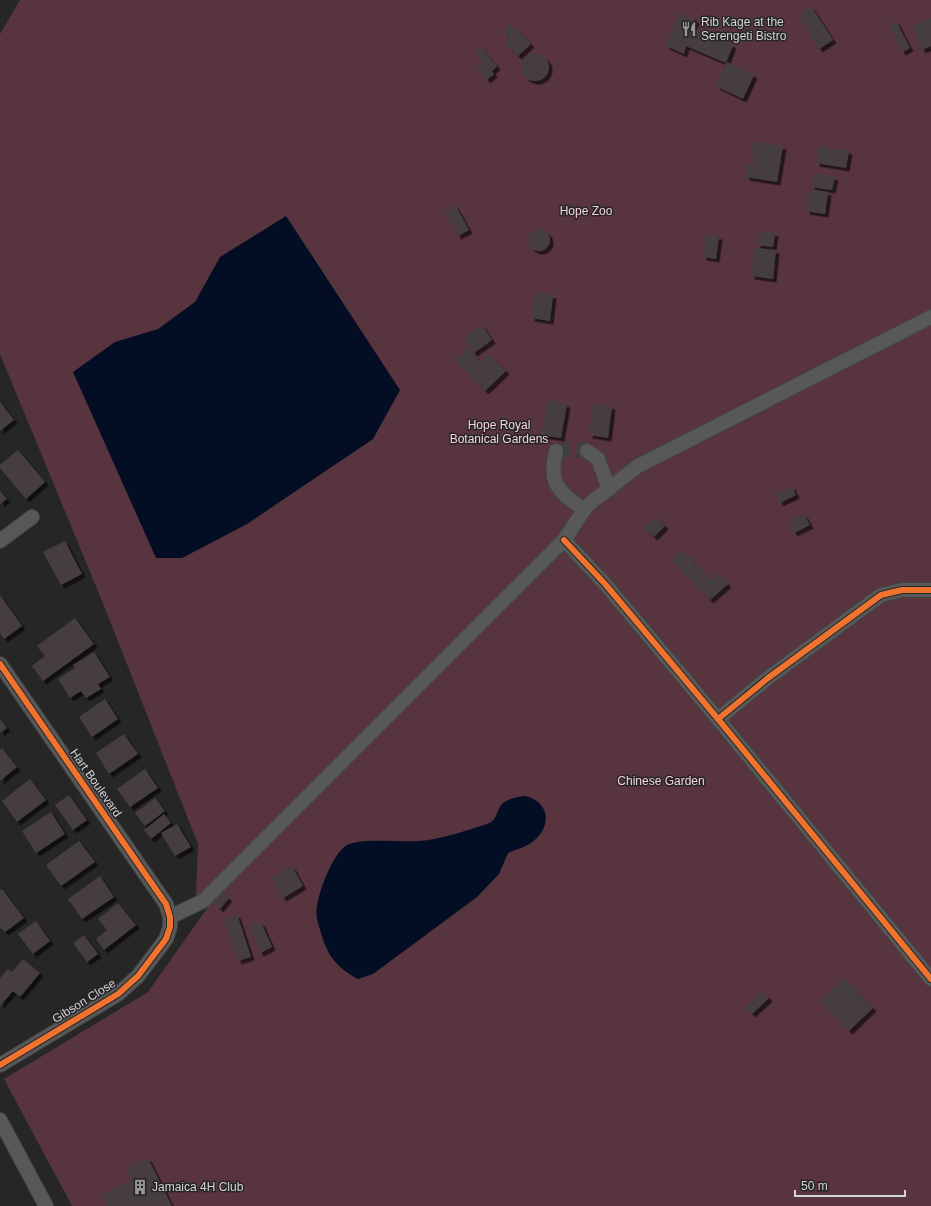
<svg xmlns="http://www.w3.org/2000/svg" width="931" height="1206" font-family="Helvetica,sans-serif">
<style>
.green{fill:#58343e}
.water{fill:#030d23}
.building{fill:#453e43;filter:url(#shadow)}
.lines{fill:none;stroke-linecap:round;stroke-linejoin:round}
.minor-tunnel{stroke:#404040;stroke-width:14;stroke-dasharray:14 7;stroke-linecap:butt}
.minor-casing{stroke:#424242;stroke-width:16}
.minor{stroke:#585859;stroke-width:14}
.cycleway-casing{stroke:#262527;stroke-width:8}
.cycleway{stroke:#ef722f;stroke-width:6}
.labels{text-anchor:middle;stroke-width:3;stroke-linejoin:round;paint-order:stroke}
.poi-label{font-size:12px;fill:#d4d3d5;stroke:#262527;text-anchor:start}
.park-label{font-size:12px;fill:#f7d2db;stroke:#262527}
.street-label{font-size:12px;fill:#d4d3d5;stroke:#262527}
</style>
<defs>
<filter id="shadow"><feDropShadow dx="3.5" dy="3.5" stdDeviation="0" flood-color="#0009"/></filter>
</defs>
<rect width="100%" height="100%" fill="#262626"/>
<!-- green -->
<path class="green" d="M20 0H931V1206H72L4 1079 148 992 208 907 196 894 198 844 102 601 0 354V34Z"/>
<!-- water -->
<g class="water">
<path d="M286 216 400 390 373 439 247 524 182 558H156L73 372 115 342 158 329 195 302 220 257Z"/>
<path d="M526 796C551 803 552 828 531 843 525 847 515 850 508 853L499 874 477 897 373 974 358 979C330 964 325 949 317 919 313 903 332 853 347 845 363 837 400 843 419 841 439 840 468 830 487 824 498 821 496 809 503 803 509 798 518 797 526 796Z"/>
</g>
<!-- building -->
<g class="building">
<path d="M811 6 833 40 819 49 798 15Z"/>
<path d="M680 13 696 20 693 28 733 45 726 63 686 46 684 54 666 46Z"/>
<path d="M931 18V46L922 50 912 25Z"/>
<path d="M896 21 910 48 902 52 889 24Z"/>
<path d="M511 24 531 44 518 56 505 43 510 38 503 32Z"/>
<path d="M481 47 497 66 492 71 494 74 487 80 476 68 482 63 474 53Z"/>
<circle cx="535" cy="67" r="14"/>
<path d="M727 62 754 75 743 99 716 86Z"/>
<path d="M752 141 783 146 777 182 746 177 748 164 753 165 754 155 750 154Z"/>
<path d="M819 146 849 151 846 168 816 163Z"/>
<path d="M814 173 835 177 832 190 811 187Z"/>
<path d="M809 189 828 192 825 214 806 211Z"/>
<path d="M455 205 469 230 458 236 444 211Z"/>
<circle cx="539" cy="240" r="11"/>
<path d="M759 231 775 233 773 247 757 245Z"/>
<path d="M706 235 719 236 716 259 703 257Z"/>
<path d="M754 248 776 250 773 279 751 276Z"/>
<path d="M535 293 553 295 550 321 531 318Z"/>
<path d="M482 325 492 340 474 353 464 338Z"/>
<path d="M468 348 481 362 489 354 506 371 485 391 455 360Z"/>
<path d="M548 400 567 404 561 438 541 435Z"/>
<path d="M0 402 14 420 0 431Z"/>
<path d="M593 404 612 406 608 438 589 435Z"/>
<path d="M18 450 45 482 26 499 0 468V465Z"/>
<path d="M792 486 796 495 780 503 775 493Z"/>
<path d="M0 491 7 499 0 504Z"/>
<path d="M804 514 810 525 794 533 788 523Z"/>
<path d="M656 516 665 526 654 537 644 528Z"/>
<path d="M65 541 82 574 61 585 43 552Z"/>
<path d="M683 550 711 580 718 574 728 584 710 600 672 560Z"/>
<path d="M0 595 22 626 4 639 0 633Z"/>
<path d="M75 618 94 644 43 681 32 666 45 656 37 646Z"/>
<path d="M94 652 110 677 98 684 101 689 86 698 81 691 70 698 58 679 75 668 73 665Z"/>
<path d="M105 699 118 719 92 737 79 717Z"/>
<path d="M0 719 7 728 0 733Z"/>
<path d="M124 734 138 754 109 774 96 753Z"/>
<path d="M2 748 17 767 0 781V749Z"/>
<path d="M145 769 158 788 130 807 117 789Z"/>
<path d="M30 779 46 800 17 822 2 801Z"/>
<path d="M69 795 87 820 73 830 55 805Z"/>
<path d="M155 798 165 811 145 826 135 813Z"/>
<path d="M51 812 65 834 36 853 22 831Z"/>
<path d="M164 814 171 823 151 839 144 830Z"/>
<path d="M177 824 191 847 175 856 161 833Z"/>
<path d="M79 841 95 862 61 886 46 865Z"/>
<path d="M292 866 303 886 283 898 271 878Z"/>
<path d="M100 876 114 897 82 919 68 899Z"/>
<path d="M2 889 24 918 5 932 0 927V890Z"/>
<path d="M222 893 229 898 220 909 214 903Z"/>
<path d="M118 903 136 925 104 950 96 939 107 930 98 919Z"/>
<path d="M237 914 251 957 238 961 223 919Z"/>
<path d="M36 921 50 941 33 954 18 934Z"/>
<path d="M261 922 272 947 260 953 249 927Z"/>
<path d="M84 935 98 954 87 962 73 943Z"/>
<path d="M23 959 40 973 20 997 13 991 0 1006V978L8 969 12 972Z"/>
<path d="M844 977 873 1008 849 1031 820 1001Z"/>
<path d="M762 991 769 998 752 1014 745 1007Z"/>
<path d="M148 1158 172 1206H108L102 1195 132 1180 127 1168Z"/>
</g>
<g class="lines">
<!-- minor-tunnel -->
<path class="minor-tunnel" d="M556 451 573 449 587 451"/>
<defs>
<g id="minor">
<path d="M556 451C548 485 558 490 584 510"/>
<path d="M587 451 598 459 609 489"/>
<path d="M564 540 606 585 718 719 931 979"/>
<path d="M0 541 32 517"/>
<path d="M0 664 166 904 170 917V927L166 939 138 976 118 994 0 1065"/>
<path d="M718 719 768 678 881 595 902 590H931"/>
<path d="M170 917 203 901 564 540 584 510 589 504 638 466 931 317"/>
<path d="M0 1120 46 1206"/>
</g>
</defs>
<!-- minor casing -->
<use href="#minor" class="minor-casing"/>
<!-- minor -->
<use href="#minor" class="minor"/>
<defs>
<g id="cycleway">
<path d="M564 540 606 585 718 719 931 979"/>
<path d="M0 664 166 904 170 917V927L166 939 138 976 118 994 0 1065"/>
<path d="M718 719 768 678 881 595 902 590H931"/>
</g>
</defs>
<!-- cycleway casing -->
<use href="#cycleway" class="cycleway-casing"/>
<!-- cycleway -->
<use href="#cycleway" class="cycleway"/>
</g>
<!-- icons -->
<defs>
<symbol id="restaurant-bare" viewBox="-9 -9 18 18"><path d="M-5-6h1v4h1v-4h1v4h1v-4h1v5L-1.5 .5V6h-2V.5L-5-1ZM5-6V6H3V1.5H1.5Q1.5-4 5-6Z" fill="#979698" stroke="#262527" stroke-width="2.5" paint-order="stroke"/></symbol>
<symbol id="building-bare" viewBox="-9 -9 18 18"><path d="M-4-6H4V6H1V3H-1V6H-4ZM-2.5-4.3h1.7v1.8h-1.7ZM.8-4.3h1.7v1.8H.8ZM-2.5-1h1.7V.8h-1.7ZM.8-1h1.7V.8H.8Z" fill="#979698" stroke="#262527" stroke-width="2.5" paint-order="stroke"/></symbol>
</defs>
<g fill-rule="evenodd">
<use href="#restaurant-bare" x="678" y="18" width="22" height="22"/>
<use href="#building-bare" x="129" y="1176" width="22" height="22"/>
</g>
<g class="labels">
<!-- poi labels -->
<g class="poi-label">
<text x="701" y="26">Rib Kage at the<tspan x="701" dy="14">Serengeti Bistro</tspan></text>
<text x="152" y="1191">Jamaica 4H Club</text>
</g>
<!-- park labels -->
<g class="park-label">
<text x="586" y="215">Hope Zoo</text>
<text x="499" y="429">Hope Royal<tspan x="499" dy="14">Botanical Gardens</tspan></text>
<text x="661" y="785">Chinese Garden</text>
</g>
<!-- street labels -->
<g class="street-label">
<text transform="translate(96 783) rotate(55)" y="4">Hart Boulevard</text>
<text transform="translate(84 1001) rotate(-32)" y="4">Gibson Close</text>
</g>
</g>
<!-- scale -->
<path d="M795 1190v6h110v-6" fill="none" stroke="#d4d3d5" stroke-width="2"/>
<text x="801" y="1190" font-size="12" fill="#d4d3d5" stroke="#262527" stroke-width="3" paint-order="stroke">50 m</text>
</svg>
